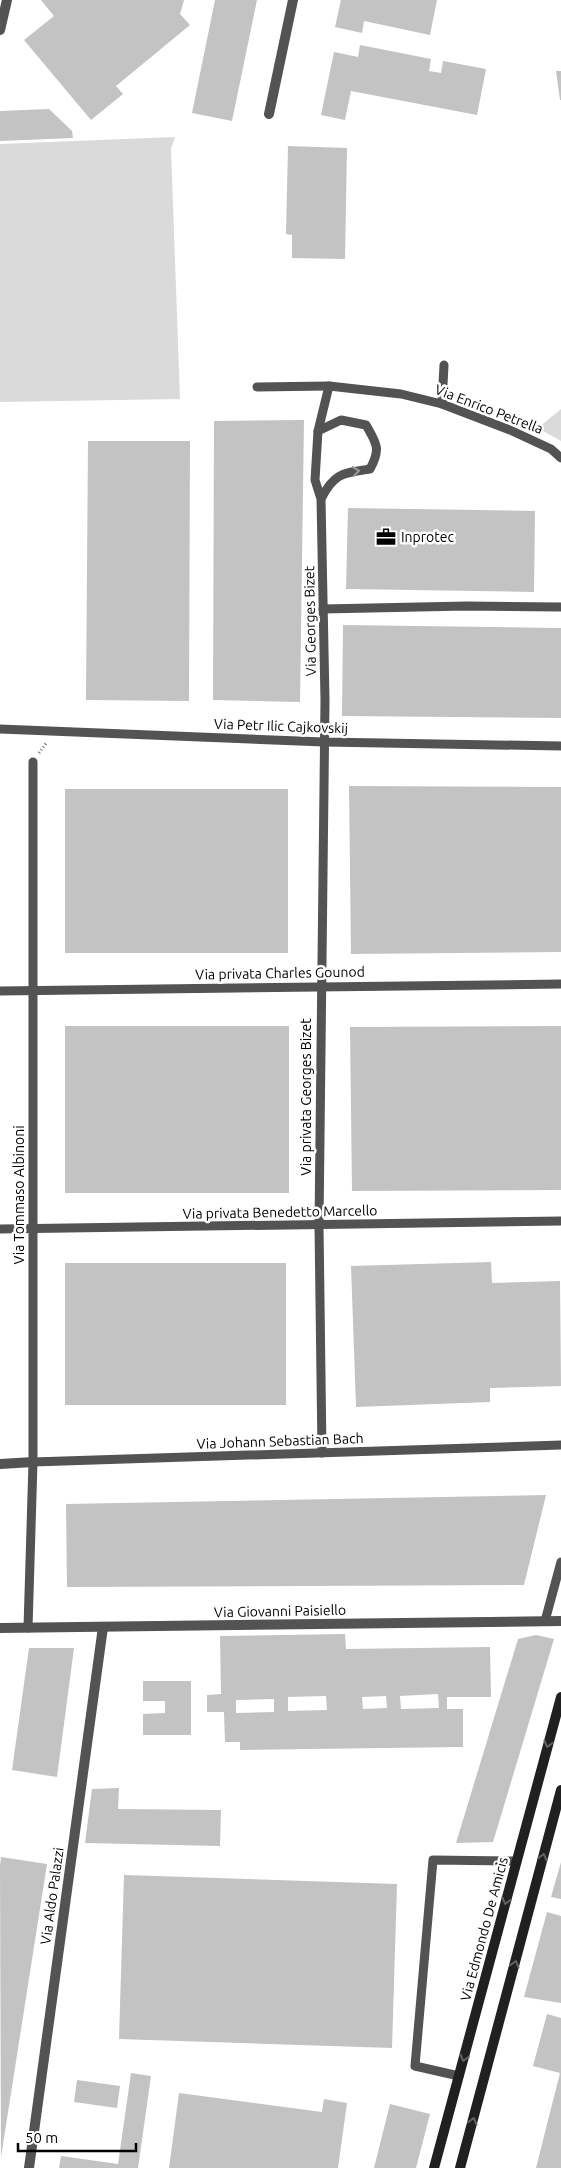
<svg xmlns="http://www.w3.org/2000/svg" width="561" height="2168" font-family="Ubuntu,sans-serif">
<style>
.green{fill:#dadada}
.building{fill:#c3c3c3;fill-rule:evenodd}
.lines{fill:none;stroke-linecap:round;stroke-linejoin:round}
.path{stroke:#757575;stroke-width:3;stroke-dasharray:1 2.5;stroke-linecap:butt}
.service{stroke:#535353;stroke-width:9}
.minor{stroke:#535353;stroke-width:10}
.secondary{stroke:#202020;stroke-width:10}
.oneway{stroke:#989898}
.oneway2{stroke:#636363}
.labels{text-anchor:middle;stroke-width:5;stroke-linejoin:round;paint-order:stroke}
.street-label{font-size:14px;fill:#000;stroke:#fff}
.poi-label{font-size:14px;fill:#000;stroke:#fff;text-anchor:start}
</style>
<rect width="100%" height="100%" fill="#fff"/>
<!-- green -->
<g class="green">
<path d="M175 137 171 149 180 399 0 402V144Z"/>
<path d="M561 409V441L538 428Z"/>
</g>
<!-- building -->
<g class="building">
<path d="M41 0H184L180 14 190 25 116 86 123 94 91 120 24 40 54 16Z"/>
<path d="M215 0H257L232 121 192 113Z"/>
<path d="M341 0H437L430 35 364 21 362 33 335 27Z"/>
<path d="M360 45 431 59 429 71 441 73 443 61 486 69 477 115 351 91 345 120 321 115 334 52 358 57Z"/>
<path d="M556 71H561V100H560Z"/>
<path d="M49 109 72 131 73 138 0 141V111Z"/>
<path d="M288 146 347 148 345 259 292 258V235L286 234Z"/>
<path d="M304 420 300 702 213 700 214 421Z"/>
<path d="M88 441H190L189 701 86 700Z"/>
<path d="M348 508 535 511 534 592 346 589Z"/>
<path d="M343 625 561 628V718L342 716Z"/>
<path d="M349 786 561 787V952L351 954Z"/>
<rect x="65" y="789" width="223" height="164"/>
<rect x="65" y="1026" width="224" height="167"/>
<path d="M561 1026V1190L352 1191 350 1027Z"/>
<path d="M491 1262 492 1283 560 1281 561 1386 490 1388V1402L356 1407 351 1266Z"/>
<rect x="65" y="1263" width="221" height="142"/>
<path d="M546 1495 524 1585 67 1587 66 1504Z"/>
<path d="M345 1634 346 1649 490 1647 491 1697H447V1709H463V1747L240 1750V1742H225L224 1712H207V1695L221 1694 220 1636ZM438 1694 439 1708 401 1709 400 1696ZM326 1696 327 1710 288 1711V1697ZM386 1696 387 1708 363 1709 362 1697ZM274 1699V1712L236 1713V1700Z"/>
<path d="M536 1635 554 1639 493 1842 456 1843 518 1639Z"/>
<path d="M29 1648H74L57 1777 12 1770Z"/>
<path d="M143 1681H191V1735H143V1714L165 1713V1701H143Z"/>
<path d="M119 1788 118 1809 221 1810 220 1846 85 1843 92 1789Z"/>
<path d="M1 1857 47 1864 1 2157 0 1866Z"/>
<path d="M561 1862V1899L551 1897Z"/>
<path d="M124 1875 397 1884 392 2048 119 2039Z"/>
<path d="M547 1912 561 1916V2003L524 1997Z"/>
<path d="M547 2014 561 2018V2168H536L560 2073 533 2066Z"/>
<path d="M131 2073 151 2076 138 2168H59L61 2156 118 2164Z"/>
<path d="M77 2080 120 2086 117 2108 74 2102Z"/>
<path d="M179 2093 322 2112 324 2099 347 2103 338 2168H169Z"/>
<path d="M390 2104 430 2114 416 2168H374Z"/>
</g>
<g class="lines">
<!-- path -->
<path class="path" d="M39 753 47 742"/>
<!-- service -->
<g class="service">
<path d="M257 387 329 386"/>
<path d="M442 404 444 365"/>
<path d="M318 431 329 386 401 394 442 404 510 430 551 449 561 458"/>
<path d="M321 499C334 473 343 473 370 469 381 449 377 444 366 425L341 420 318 431 315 480 321 499 325 700 319 1225 322 1453"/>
<path d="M323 609 467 606 561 607"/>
<path d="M0 729 324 742 561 746"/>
<path d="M0 991 561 984"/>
<path d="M0 1229 561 1221"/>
<path d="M33 1462 561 1445"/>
<path d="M545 1621 561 1562"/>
<path d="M28 1628 33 1462V762"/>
<path d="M459 2076 415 2066 433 1860 517 1861"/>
</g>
<!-- minor -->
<g class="minor">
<path d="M0 30 7 0"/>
<path d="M269 114 293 0"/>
<path d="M0 1464 33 1462"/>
<path d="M0 1628 561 1621"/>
<path d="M29 2168 103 1627"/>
</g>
<!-- secondary -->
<g class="secondary">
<path d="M434 2168 561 1697"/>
<path d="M460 2168 561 1790"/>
</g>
</g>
<!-- one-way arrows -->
<defs><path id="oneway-chevron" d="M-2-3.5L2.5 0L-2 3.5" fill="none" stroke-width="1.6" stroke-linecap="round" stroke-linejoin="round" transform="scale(1.25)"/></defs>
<use class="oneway" href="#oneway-chevron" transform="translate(356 471) rotate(-9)"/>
<g class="oneway2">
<use href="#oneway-chevron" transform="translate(548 1744) rotate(105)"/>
<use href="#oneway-chevron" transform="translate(543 1857) rotate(-75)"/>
<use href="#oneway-chevron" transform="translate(506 1901) rotate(105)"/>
<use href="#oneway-chevron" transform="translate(515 1964) rotate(-75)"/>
<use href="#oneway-chevron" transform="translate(464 2058) rotate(105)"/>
<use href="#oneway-chevron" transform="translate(473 2121) rotate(-75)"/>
</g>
<!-- icons -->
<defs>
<symbol id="office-bare" viewBox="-9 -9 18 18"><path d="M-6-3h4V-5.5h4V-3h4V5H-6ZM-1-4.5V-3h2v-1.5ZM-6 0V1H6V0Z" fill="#000" stroke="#fff" stroke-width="2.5" paint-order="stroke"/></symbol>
</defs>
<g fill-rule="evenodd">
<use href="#office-bare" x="372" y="523" width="28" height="28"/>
</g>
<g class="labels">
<!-- street labels -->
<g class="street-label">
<text transform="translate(489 409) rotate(21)" y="5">Via Enrico Petrella</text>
<text transform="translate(310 621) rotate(-91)" y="5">Via Georges Bizet</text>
<text transform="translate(281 726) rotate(2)" y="5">Via Petr Ilic Cajkovskij</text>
<text transform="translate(280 973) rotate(-1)" y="5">Via privata Charles Gounod</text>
<text transform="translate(306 1097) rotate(-90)" y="5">Via privata Georges Bizet</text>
<text transform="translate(19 1195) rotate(-90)" y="5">Via Tommaso Albinoni</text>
<text transform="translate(280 1212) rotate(-1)" y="5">Via privata Benedetto Marcello</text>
<text transform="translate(280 1441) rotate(-2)" y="5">Via Johann Sebastian Bach</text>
<text transform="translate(280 1611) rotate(-1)" y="5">Via Giovanni Paisiello</text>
<text transform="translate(52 1896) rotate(-82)" y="5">Via Aldo Palazzi</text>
<text transform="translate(484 1929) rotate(-75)" y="5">Via Edmondo De Amicis</text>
</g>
<!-- poi labels -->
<g class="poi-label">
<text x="401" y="542">Inprotec</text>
</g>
</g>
<!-- scale -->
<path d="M18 2143v8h118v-8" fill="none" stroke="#000000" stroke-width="2.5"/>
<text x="25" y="2143" font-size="15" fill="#000000" stroke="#ffffff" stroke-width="4" paint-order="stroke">50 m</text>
</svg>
